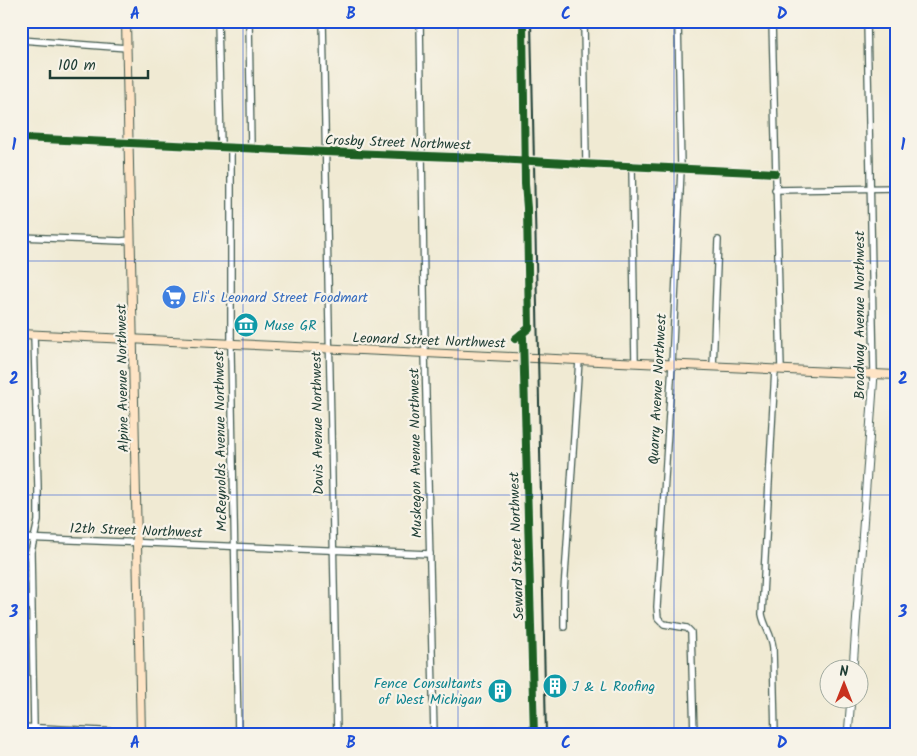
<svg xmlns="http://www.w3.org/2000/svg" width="917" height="756" font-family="Kalam,sans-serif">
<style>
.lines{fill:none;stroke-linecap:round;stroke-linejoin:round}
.minor-casing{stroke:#3e574c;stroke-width:8}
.tertiary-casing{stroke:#3e574c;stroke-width:9}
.secondary-casing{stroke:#3e574c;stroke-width:10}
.minor{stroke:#fff;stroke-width:5.5}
.tertiary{stroke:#fff;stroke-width:7}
.secondary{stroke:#fee4c5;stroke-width:8}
.rail{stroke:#1f3d34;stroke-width:2}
.cycleway-casing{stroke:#f7f3e8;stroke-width:11}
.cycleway{stroke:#1b5e20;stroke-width:8}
.grid{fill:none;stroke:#1d4ed8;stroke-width:1;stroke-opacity:0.55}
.labels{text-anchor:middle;stroke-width:4.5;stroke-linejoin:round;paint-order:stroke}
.street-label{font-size:14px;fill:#1f3d34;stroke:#f7f3e8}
.shop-label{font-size:14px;fill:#366cbe;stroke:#f7f3e8;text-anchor:start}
.culture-label{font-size:14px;fill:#0d838f;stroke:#f7f3e8;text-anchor:start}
.neatline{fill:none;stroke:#1d4ed8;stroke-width:2}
.grid-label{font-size:16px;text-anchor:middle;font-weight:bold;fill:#1d4ed8}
</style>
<rect width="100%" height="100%" fill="#f7f3e8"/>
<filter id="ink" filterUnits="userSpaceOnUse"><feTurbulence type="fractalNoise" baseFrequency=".02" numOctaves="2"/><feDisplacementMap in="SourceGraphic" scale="10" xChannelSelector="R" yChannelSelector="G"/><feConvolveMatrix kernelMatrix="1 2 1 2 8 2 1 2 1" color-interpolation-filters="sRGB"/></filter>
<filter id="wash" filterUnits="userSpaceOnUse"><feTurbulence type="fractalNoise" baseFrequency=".0096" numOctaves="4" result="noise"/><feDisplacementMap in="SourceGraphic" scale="20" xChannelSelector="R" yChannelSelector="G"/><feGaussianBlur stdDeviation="1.12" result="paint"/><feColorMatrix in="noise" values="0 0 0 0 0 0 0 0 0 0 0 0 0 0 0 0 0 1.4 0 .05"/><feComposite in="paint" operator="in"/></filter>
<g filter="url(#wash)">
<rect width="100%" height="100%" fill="#f0ead3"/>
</g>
<g filter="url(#ink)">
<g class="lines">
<defs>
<g id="minor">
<path d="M218 21 221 147"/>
<path d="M249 21 251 148"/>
<path d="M323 21 337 735"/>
<path d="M420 21 425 353 434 735"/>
<path d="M584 21 586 164"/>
<path d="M678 21 681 169 672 365 657 607 658 618 664 624 687 628 691 632 694 735"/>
<path d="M772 21 781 370"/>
<path d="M867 21 874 374"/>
<path d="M21 40 127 48"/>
<path d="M21 138 325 152 479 158 583 164 775 173"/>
<path d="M231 147V353L238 735"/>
<path d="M632 166 635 363"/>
<path d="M775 190 896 188"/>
<path d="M21 237 121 241 131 240"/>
<path d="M34 335 38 488V521L31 552 34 728"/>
<path d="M713 367 718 240"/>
<path d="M21 538 430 554"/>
<path d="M564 627V591L579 360"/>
<path d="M21 727 121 732 134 735"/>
<path d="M775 735 773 648C772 635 764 626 762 614L775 369"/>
</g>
<g id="tertiary">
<path d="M523 357 534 735"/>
<path d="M853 668 874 374"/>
<path d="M848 735 851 698"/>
</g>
<g id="secondary">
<path d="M126 21 141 735"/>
<path d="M21 334 896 375"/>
</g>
</defs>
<!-- minor casing -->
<use href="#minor" class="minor-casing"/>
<!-- tertiary casing -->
<use href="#tertiary" class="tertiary-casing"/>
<!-- secondary casing -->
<use href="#secondary" class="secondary-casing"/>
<!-- minor -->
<use href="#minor" class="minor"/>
<!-- tertiary -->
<use href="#tertiary" class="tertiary"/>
<!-- secondary -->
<use href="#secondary" class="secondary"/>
<!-- rail -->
<path class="rail" d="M531 21 546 735"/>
<defs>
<g id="cycleway">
<path d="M21 138 325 152 479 158 583 164 775 173"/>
<path d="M521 334 523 337 534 735"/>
<path d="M515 339 529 328 527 208 525 184 523 21"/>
</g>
</defs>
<!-- cycleway casing -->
<use href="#cycleway" class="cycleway-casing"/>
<!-- cycleway -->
<use href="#cycleway" class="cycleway"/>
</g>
</g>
<!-- grid -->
<path class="grid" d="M243 21V735M458 21V735M674 21V735M21 261H896M21 495H896"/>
<!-- icons -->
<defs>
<symbol id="supermarket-disc" viewBox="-11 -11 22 22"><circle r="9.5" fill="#3f7fe0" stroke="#f7f3e8"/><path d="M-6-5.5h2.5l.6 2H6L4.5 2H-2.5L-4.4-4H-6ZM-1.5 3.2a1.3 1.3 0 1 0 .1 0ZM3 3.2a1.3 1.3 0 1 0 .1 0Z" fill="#fff"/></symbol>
<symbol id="museum-disc" viewBox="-11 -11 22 22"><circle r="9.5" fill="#0f9aa8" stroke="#f7f3e8"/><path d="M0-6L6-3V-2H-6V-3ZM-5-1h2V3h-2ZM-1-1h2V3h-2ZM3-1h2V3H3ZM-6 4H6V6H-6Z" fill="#fff"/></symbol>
<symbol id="building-disc" viewBox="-11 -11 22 22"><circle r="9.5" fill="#0f9aa8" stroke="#f7f3e8"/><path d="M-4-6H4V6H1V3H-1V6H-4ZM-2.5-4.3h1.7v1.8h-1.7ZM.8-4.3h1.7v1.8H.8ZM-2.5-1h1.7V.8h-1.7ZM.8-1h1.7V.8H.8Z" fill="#fff"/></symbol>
</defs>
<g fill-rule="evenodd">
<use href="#supermarket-disc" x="160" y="283" width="28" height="28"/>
<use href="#museum-disc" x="232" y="311" width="28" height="28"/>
<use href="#building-disc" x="541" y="672" width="28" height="28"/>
<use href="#building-disc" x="486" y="677" width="28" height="28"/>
</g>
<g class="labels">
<!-- street labels -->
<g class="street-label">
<text transform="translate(398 142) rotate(2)" y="5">Crosby Street Northwest</text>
<text transform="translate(859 315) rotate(-90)" y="5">Broadway Avenue Northwest</text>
<text transform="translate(429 340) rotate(2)" y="5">Leonard Street Northwest</text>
<text transform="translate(122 378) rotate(-91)" y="5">Alpine Avenue Northwest</text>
<text transform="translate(657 389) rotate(-87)" y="5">Quarry Avenue Northwest</text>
<text transform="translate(317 423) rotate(-91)" y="5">Davis Avenue Northwest</text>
<text transform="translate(220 441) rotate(-91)" y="5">McReynolds Avenue Northwest</text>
<text transform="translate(415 453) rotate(-91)" y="5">Muskegon Avenue Northwest</text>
<text transform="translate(136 530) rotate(2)" y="5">12th Street Northwest</text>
<text transform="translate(516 546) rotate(-92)" y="5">Seward Street Northwest</text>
</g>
<!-- shop labels -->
<g class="shop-label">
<text x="192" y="302">Eli's Leonard Street Foodmart</text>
</g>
<!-- culture labels -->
<g class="culture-label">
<text x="264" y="330">Muse GR</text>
<text x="482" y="688" text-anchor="end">Fence Consultants<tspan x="482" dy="16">of West Michigan</tspan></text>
<text x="572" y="691">J &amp; L Roofing</text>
</g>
</g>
<!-- margin -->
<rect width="917" height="756" fill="none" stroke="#f7f3e8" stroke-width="55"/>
<!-- north arrow -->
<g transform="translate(844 684)"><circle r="24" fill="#f7f3e8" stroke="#a1aaa0"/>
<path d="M0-4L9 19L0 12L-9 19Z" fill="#c8321e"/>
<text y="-8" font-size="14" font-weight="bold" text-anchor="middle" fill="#1f3d34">N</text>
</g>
<!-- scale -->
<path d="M50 70v8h98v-8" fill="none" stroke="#1f3d34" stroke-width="2.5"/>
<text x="58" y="70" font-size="15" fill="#1f3d34" stroke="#f7f3e8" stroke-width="4" paint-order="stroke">100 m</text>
<rect x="28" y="28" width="862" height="700" class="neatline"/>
<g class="grid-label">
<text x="135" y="19">A</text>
<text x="351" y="19">B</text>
<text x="566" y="19">C</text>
<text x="782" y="19">D</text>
<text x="14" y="150">1</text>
<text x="903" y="150">1</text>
<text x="14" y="384">2</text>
<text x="903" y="384">2</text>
<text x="14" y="617">3</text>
<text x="903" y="617">3</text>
<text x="135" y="748">A</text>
<text x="351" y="748">B</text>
<text x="566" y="748">C</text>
<text x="782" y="748">D</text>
</g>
</svg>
